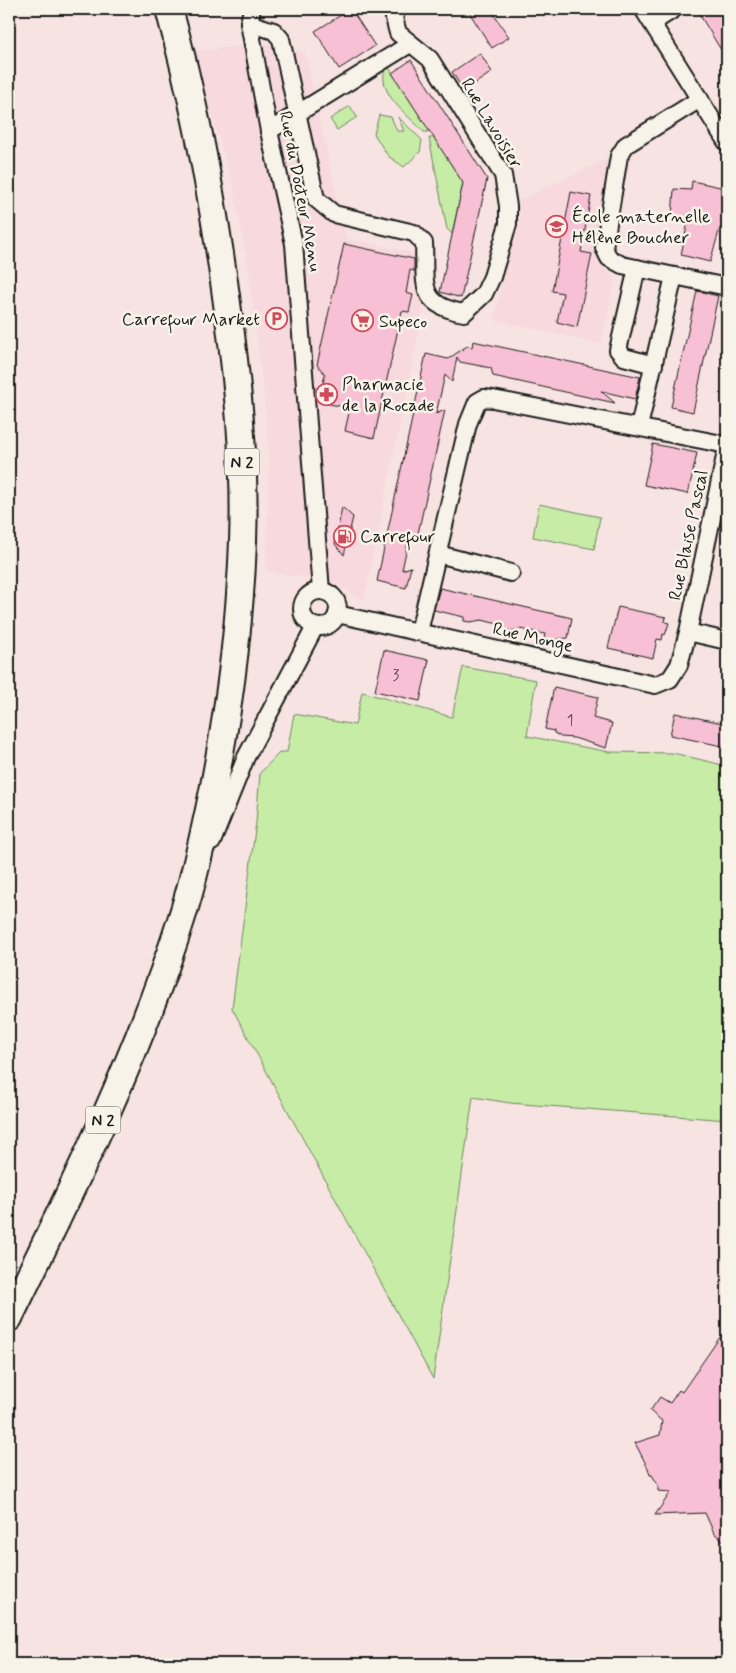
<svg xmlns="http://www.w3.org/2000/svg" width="736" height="1673" font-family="Mynerve,sans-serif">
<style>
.built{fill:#f7d9de}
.green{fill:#c6eca6;stroke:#718461}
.building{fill:#f8c0d4;stroke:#1c1c1c}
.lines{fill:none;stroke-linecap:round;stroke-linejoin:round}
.street-casing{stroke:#1c1c1c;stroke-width:20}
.primary-casing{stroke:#1c1c1c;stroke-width:30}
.street{stroke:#f7f3e8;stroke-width:16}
.primary{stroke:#f7f3e8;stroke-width:26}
.labels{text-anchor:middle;stroke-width:5;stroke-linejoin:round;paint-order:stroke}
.number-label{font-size:15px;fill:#53454a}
.shield{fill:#f7f3e8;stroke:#5e5c59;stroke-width:1}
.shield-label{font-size:16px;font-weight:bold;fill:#1c1c1c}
.street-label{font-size:18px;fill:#1c1c1c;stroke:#f7f3e8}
.poi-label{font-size:18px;fill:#1c1c1c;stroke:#f7f3e8;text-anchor:start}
</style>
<rect width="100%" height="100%" fill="#f7e4e2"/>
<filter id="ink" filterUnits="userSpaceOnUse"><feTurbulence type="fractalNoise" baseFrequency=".02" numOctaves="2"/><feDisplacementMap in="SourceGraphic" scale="10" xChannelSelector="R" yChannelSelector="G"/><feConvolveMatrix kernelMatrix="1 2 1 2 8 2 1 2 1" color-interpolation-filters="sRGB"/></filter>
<g filter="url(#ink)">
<!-- built -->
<g class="built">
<path d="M263 44 305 52 346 238 419 254 414 288 423 310 364 601 334 583 266 571 269 462 266 414 248 264 232 181 193 51Z"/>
<path d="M611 157 592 251 615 280 601 344 494 320 520 200Z"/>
</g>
<!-- green -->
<g class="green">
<path d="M389 68 429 129 428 132H424C408 115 377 94 385 69Z"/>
<path d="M350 106 357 117 337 130 330 119Z"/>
<path d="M379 115 391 117 397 131H404L398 117 422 140 420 152 404 167 388 156 374 134Z"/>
<path d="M429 138H435L463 183 452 234 447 229Z"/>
<path d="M539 504 600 517 594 549 533 537Z"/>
<path d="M463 667 536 680 527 736 609 752 673 753 727 766V1120L510 1103 473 1097 433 1379 232 1008 256 822 260 773 280 752H287L294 714 355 725 362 692 452 717Z"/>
</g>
<!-- building -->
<g class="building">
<path d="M351 9 375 46 339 69 315 31Z"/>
<path d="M467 9H490L509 37 492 48Z"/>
<path d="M696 9H727V60L709 30Z"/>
<path d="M480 53 492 72 464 91 452 72Z"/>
<path d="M411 60 487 179 461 298 440 292 463 183 392 73Z"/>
<path d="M692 181 725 188 724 195 727 196V210L724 212 727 229 720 228 710 262 681 255 688 221 672 217 674 189 691 190Z"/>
<path d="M571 192 591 196 581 252 592 254 577 327 557 322 563 293 552 291Z"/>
<path d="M344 244 414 259V271L410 270 406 293 413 295 409 312 402 311 374 438 345 431 350 408 319 402 325 374 317 365Z"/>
<path d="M697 291 718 296 693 412 671 407Z"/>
<path d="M473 341 640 377 635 399 601 391 615 403 538 386 493 376 491 368 460 362 457 357 452 382 445 375 436 414 445 410 417 538 410 533 402 570 411 567 406 588 377 581 426 354 448 359 467 346 472 347Z"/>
<path d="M653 444 697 453 688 494 644 485Z"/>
<path d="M342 507 353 517 344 555 335 544Z"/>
<path d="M440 588 572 618 568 638 552 640 544 638 545 634 520 629 511 631 501 629 502 625 482 620 470 622 464 621V617L434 610Z"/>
<path d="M618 607 666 617 665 622 669 623 665 635 663 634 662 640 657 639 653 658 608 648Z"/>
<path d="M384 650 429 660 420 701 375 691Z"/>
<path d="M554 687 598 697 593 718 612 723 606 748 574 738 561 737 554 733V731L545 729Z"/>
<path d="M675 713 727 724V747L670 735Z"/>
<path d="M720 1337 727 1341V1544L714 1533 705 1513 655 1515 671 1492 658 1491V1485L652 1475H650L648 1468 635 1443 660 1435 662 1421 650 1411 660 1397 670 1403 679 1390 682 1392Z"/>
</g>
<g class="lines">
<defs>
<g id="street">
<path d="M252 9 249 23 269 131 294 244 321 591"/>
<path d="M643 9 727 143"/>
<path d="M249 23 274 31 281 39 316 199 334 214 414 233 424 243C426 282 416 305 464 313L484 294 492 277 508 224V206L503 175 430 59 398 33 394 18 397 9"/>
<path d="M652 23 674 9"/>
<path d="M700 99 626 145 619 156 604 248 609 258 622 265 727 287"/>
<path d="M269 131 410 44"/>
<path d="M637 268 618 350 624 357 654 365"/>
<path d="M639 427 674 276"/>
<path d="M438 554 511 573"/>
<circle cx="320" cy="609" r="18"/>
<path d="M337 614 655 685 670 679 679 665 688 632 727 447"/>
<path d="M419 632 468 424 477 402 484 398 493 399 727 445"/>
<path d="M688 632 727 641"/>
<path d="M212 842 246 757 315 627"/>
</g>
<path id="primary" d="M9 1318C73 1187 138 1057 182 917 195 876 204 834 213 791 229 709 240 625 243 541 246 459 237 377 226 296 213 199 195 103 169 9"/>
</defs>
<!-- street casing -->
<use href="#street" class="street-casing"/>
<!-- primary casing -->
<use href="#primary" class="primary-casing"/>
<!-- street -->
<use href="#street" class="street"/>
<!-- primary -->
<use href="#primary" class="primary"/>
</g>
</g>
<!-- icons -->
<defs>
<symbol id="school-ring" viewBox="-11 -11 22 22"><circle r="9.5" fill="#f7f3e8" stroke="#d1495b" stroke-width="1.5"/><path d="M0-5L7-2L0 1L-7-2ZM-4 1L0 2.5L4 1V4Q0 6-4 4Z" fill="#d1495b"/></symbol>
<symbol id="parking-ring" viewBox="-11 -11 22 22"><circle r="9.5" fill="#f7f3e8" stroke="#d1495b" stroke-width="1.5"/><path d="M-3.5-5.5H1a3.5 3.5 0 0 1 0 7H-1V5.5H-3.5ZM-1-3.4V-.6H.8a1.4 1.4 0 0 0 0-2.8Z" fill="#d1495b"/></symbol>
<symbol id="supermarket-ring" viewBox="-11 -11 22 22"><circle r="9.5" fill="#f7f3e8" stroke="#d1495b" stroke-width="1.5"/><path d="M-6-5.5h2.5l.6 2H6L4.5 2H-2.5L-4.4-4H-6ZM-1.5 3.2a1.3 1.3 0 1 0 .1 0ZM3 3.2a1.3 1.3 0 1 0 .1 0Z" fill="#d1495b"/></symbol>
<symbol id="pharmacy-ring" viewBox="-11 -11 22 22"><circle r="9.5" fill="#f7f3e8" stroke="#d1495b" stroke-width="1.5"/><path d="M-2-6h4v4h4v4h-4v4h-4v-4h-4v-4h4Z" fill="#d1495b"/></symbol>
<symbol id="fuel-ring" viewBox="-11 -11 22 22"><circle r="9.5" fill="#f7f3e8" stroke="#d1495b" stroke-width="1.5"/><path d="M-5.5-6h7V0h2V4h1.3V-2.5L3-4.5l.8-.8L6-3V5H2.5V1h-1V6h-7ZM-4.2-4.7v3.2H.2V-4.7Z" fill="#d1495b"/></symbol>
</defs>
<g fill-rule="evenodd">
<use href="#school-ring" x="544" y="214" width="25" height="25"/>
<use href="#parking-ring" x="264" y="306" width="25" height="25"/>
<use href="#supermarket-ring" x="350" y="308" width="25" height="25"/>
<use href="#pharmacy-ring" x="314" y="382" width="25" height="25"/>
<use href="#fuel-ring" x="332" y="524" width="25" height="25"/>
</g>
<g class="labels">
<!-- number labels -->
<g class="number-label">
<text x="396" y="680">3</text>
<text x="570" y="725">1</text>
</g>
<!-- shield labels -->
<g class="shield">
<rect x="224.5" y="448.5" width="35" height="27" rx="4"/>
<rect x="85.5" y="1106.5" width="35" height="27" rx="4"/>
</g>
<g class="shield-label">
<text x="242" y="468">N 2</text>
<text x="103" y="1126">N 2</text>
</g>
<!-- street labels -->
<g class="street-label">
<text transform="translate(492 123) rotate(59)" y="6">Rue Lavoisier</text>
<text transform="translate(301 191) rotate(79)" y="6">Rue du Docteur Menu</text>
<text transform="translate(688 535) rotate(-78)" y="6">Rue Blaise Pascal</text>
<text transform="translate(533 637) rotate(13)" y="6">Rue Monge</text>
</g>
<!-- poi labels -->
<g class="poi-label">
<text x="572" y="222">École maternelle<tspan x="572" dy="21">Hélène Boucher</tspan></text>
<text x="260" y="325" text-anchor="end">Carrefour Market</text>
<text x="379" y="327">Supeco</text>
<text x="342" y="390">Pharmacie<tspan x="342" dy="21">de la Rocade</tspan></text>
<text x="360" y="542">Carrefour</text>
</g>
</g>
<!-- margin -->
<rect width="736" height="1673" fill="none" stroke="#f7f3e8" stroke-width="30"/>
<rect x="15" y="15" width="706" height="1643" fill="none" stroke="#1c1c1c" stroke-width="2" filter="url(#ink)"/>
</svg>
